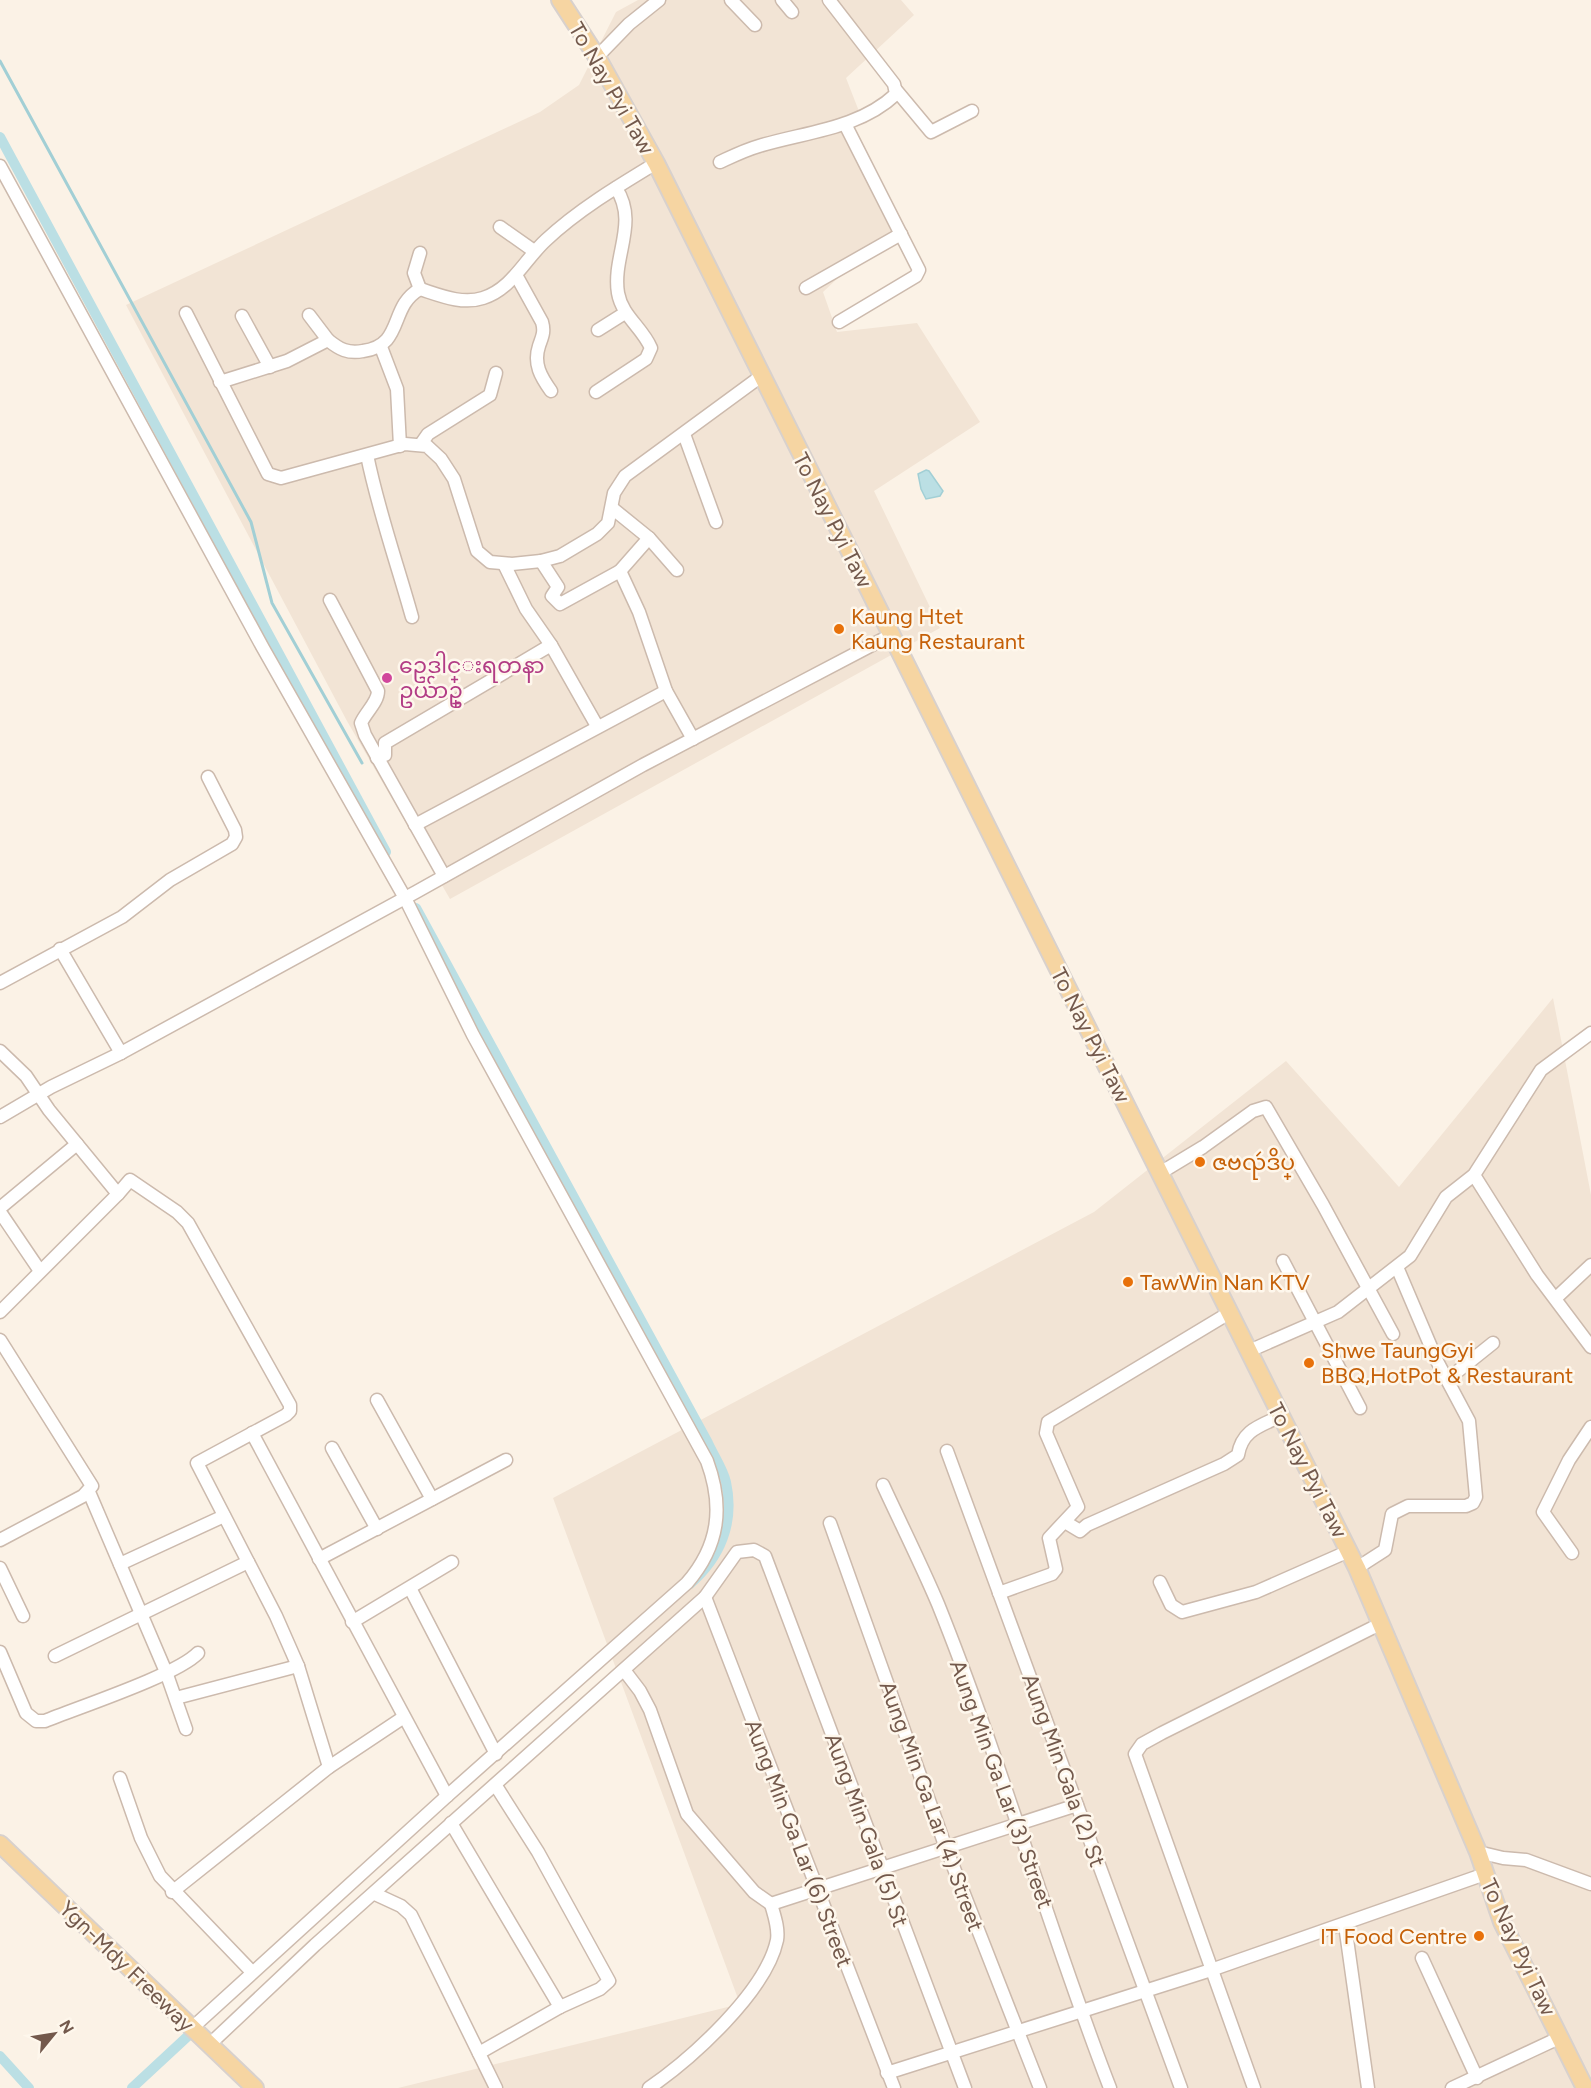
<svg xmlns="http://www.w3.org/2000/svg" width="1591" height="2088" font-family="Figtree,'Noto Sans Myanmar',sans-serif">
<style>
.residential{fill:#f2e4d5}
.water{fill:#bbdfe4;stroke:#a2cfd5;stroke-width:1.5}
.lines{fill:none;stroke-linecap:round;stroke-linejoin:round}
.stream{stroke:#a2cfd5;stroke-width:3}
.canal{stroke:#bbdfe4;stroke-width:10}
.minor-casing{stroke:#ccbaad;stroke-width:15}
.major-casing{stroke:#d8d1cd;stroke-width:20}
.minor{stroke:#fff;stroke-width:12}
.major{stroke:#f6d5a2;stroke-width:16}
.food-dot{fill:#e8710a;stroke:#fef7ec;stroke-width:2}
.hotel-dot{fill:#d1479c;stroke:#fef7ec;stroke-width:2}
.labels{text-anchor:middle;stroke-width:5;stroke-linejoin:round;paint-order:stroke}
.street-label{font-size:22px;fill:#73594c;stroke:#fef7ec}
.food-label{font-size:22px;fill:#c56008;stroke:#fef7ec;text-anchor:start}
.hotel-label{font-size:22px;fill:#b23c85;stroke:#fef7ec;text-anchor:start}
</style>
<rect width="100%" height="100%" fill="#fbf2e6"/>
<!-- residential -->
<g class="residential">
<path d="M638 0H901L914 15 846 78 862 119 850 129 901 237 855 262 823 292 837 332 917 323 980 422 874 491 940 628 450 899 347 721 126 305 540 112 579 85 616 12Z"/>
<path d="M1553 998 1591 1195V2088H398L740 2004 553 1498 1094 1212 1286 1061 1399 1187Z"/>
</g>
<!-- water -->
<path class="water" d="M926 470 929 471 943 491 940 496 926 499 921 489 918 474Z"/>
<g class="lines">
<!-- stream -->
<path class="stream" d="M0 61 251 522 272 603 362 763"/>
<!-- canal -->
<g class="canal">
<path d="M0 137 386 852"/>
<path d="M416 908 708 1443C714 1456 723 1469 726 1482 735 1523 720 1558 690 1584"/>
<path d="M0 2056 29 2088"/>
<path d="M132 2088 188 2036"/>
</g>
<defs>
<g id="minor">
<path d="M731 0 755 25"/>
<path d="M782 0 792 12"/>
<path d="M597 57 629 24 659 0"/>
<path d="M896 90 931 132 972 111"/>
<path d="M720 162C733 156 745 150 759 146 805 132 859 129 896 94L894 84 829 0"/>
<path d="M0 166 263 648 405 898 473 1035 707 1461C724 1507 719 1546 687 1583L447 1796 192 2028"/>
<path d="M500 227 534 251"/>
<path d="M420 253 414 273 420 289"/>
<path d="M516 275 542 322C545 332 542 337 539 346 533 364 541 377 551 391"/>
<path d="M806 288 901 234"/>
<path d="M186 313 268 474 281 478 405 444 427 446 441 459 454 479 477 551 490 562 512 564 541 561 560 556 597 534 608 523 614 493 625 476 760 377"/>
<path d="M309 315 328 340"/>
<path d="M242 316 270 367"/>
<path d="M839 322 916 276 919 270 845 124"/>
<path d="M598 330 625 313"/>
<path d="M381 347 397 389 400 446"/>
<path d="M220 382 287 361 328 340C339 349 348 354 363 351 405 345 388 307 420 289 439 295 462 305 483 298 512 289 525 259 546 240 578 210 618 186 656 163"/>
<path d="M596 392 646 359 651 348C642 327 622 316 618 293 612 256 639 223 616 188"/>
<path d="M684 434 716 522"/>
<path d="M421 444 428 434 490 395 496 373"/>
<path d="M367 455C378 510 397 563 412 617"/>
<path d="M612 508 649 538 677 570"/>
<path d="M541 561 558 587 552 596 560 604 620 571 649 538"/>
<path d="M504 564 526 609 551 645 597 726"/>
<path d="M620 571 639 612 666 691 693 739"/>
<path d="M330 600 378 691C378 702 366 712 361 723L365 735 444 876"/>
<path d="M377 758 385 755V743L551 645"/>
<path d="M415 825 666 691"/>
<path d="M60 949 121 1053"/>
<path d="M0 983 122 917 170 880 232 844 236 837 235 830 208 777"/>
<path d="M0 1051 26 1076 49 1110 118 1194 0 1312"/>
<path d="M0 1117 51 1087 121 1053 416 892 643 765 891 635"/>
<path d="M1160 1173 1203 1147 1253 1111 1266 1107 1323 1205 1393 1334"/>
<path d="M1474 1175 1537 1275 1591 1347"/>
<path d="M118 1194 130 1180 177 1212 188 1223 290 1405V1411L286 1415 197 1463 276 1616 298 1666 329 1767"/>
<path d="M0 1208 77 1144"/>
<path d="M0 1212 40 1271"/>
<path d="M1283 1261 1360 1408"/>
<path d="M1556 1298 1591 1265"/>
<path d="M0 1340 92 1486 83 1496 0 1540"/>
<path d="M1249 1351 1338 1312 1410 1256 1446 1197 1474 1175 1541 1070 1591 1033"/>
<path d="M1448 1379 1493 1343"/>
<path d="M377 1400 432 1499"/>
<path d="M252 1433 447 1796"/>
<path d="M332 1448 377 1529"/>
<path d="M947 1451 1181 2088"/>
<path d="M883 1485C901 1524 921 1564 938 1604 1002 1763 1048 1928 1110 2088"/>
<path d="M89 1492 166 1672 186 1729"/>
<path d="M1065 1522 1080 1531 1087 1525 1224 1464 1238 1455C1242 1430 1260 1426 1281 1416"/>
<path d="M830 1523 946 1848 1040 2088"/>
<path d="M1572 1553 1543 1512 1569 1460 1591 1427"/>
<path d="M319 1559 506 1460"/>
<path d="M120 1564 224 1516"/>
<path d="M0 1568 23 1616"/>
<path d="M1357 1568 1385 1550 1392 1514 1408 1506H1466L1473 1503 1476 1497 1469 1421 1437 1361 1397 1267"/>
<path d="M1160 1582 1171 1605 1182 1612 1256 1592 1349 1551"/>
<path d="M410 1588 496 1754"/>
<path d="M999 1593 1052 1574 1056 1569 1049 1538 1078 1507 1046 1433 1048 1422 1229 1313"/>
<path d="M705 1597 894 2088"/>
<path d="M352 1622 452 1562"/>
<path d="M0 1652 26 1713 36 1721H45C79 1707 177 1675 198 1653"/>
<path d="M55 1656 248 1562"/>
<path d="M624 1670 640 1691 650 1710 687 1814 754 1892 771 1904 1077 1805"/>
<path d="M176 1698 298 1666"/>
<path d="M120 1778 141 1838 160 1876 252 1972"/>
<path d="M451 1823 560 2007"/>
<path d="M1478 1852 1503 1858 1526 1860 1591 1884"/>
<path d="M172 1892 329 1767 404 1717"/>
<path d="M375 1894 401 1906 411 1915 496 2088"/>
<path d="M1345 1925 1368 2088"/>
<path d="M1422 1958 1477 2078"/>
<path d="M209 2045 315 1945 705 1597 737 1552 754 1550 765 1556 965 2088"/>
<path d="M479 2053 560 2007 600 1989 609 1981 538 1852 496 1786"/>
<path d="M887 2073 1211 1970 1485 1874"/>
<path d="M649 2088C691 2059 766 1992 777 1940 779 1928 774 1915 771 1904"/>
<path d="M1254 2088 1135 1754 1142 1744 1162 1733 1382 1623"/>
<path d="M1452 2088 1561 2037"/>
</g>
<g id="major">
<path d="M560 0 597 57 656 163 1357 1568 1478 1852 1502 1922 1585 2088"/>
<path d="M0 1844 255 2088"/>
</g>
</defs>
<!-- minor casing -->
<use href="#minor" class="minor-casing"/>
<!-- major casing -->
<use href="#major" class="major-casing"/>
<!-- minor -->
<use href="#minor" class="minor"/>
<!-- major -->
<use href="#major" class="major"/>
</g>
<!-- markers -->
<g class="food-dot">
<circle cx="839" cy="629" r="6"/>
<circle cx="1200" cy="1162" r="6"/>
<circle cx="1128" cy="1282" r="6"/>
<circle cx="1309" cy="1363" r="6"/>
<circle cx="1479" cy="1936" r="6"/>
</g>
<circle class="hotel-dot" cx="387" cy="678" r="6"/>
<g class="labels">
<!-- street labels -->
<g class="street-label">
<text transform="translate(612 88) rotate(60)" y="8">To Nay Pyi Taw</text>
<text transform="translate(833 520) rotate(63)" y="8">To Nay Pyi Taw</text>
<text transform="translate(1091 1035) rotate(63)" y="8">To Nay Pyi Taw</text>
<text transform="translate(1308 1470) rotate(63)" y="8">To Nay Pyi Taw</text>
<text transform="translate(1064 1770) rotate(70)" y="8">Aung Min Gala (2) St</text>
<text transform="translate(1002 1784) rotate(70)" y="8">Aung Min Ga Lar (3) Street</text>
<text transform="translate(932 1806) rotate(70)" y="8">Aung Min Ga Lar (4) Street</text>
<text transform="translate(867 1830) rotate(70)" y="8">Aung Min Gala (5) St</text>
<text transform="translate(799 1843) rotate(69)" y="8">Aung Min Ga Lar (6) Street</text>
<text transform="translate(1519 1947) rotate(65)" y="8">To Nay Pyi Taw</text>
<text transform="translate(127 1966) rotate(44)" y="8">Ygn-Mdy Freeway</text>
</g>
<!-- food labels -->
<g class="food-label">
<text x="851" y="624">Kaung Htet<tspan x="851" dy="25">Kaung Restaurant</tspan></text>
<text x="1212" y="1170">ဇဗၺဴဒိပ္</text>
<text x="1140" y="1290">TawWin Nan KTV</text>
<text x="1321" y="1358">Shwe TaungGyi<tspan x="1321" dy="25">BBQ,HotPot &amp; Restaurant</tspan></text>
<text x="1467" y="1944" text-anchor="end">IT Food Centre</text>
</g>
<!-- hotel labels -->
<g class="hotel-label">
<text x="399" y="673">ဥေဒါင္းရတနာ<tspan x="399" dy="25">ဥယ်ာဥ္</tspan></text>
</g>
</g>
<!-- north arrow -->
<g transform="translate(54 2034) rotate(60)" stroke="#fef7ec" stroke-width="4.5" paint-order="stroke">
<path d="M0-4.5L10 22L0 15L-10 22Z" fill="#73594c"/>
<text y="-9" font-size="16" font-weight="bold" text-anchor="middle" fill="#73594c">N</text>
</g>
</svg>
